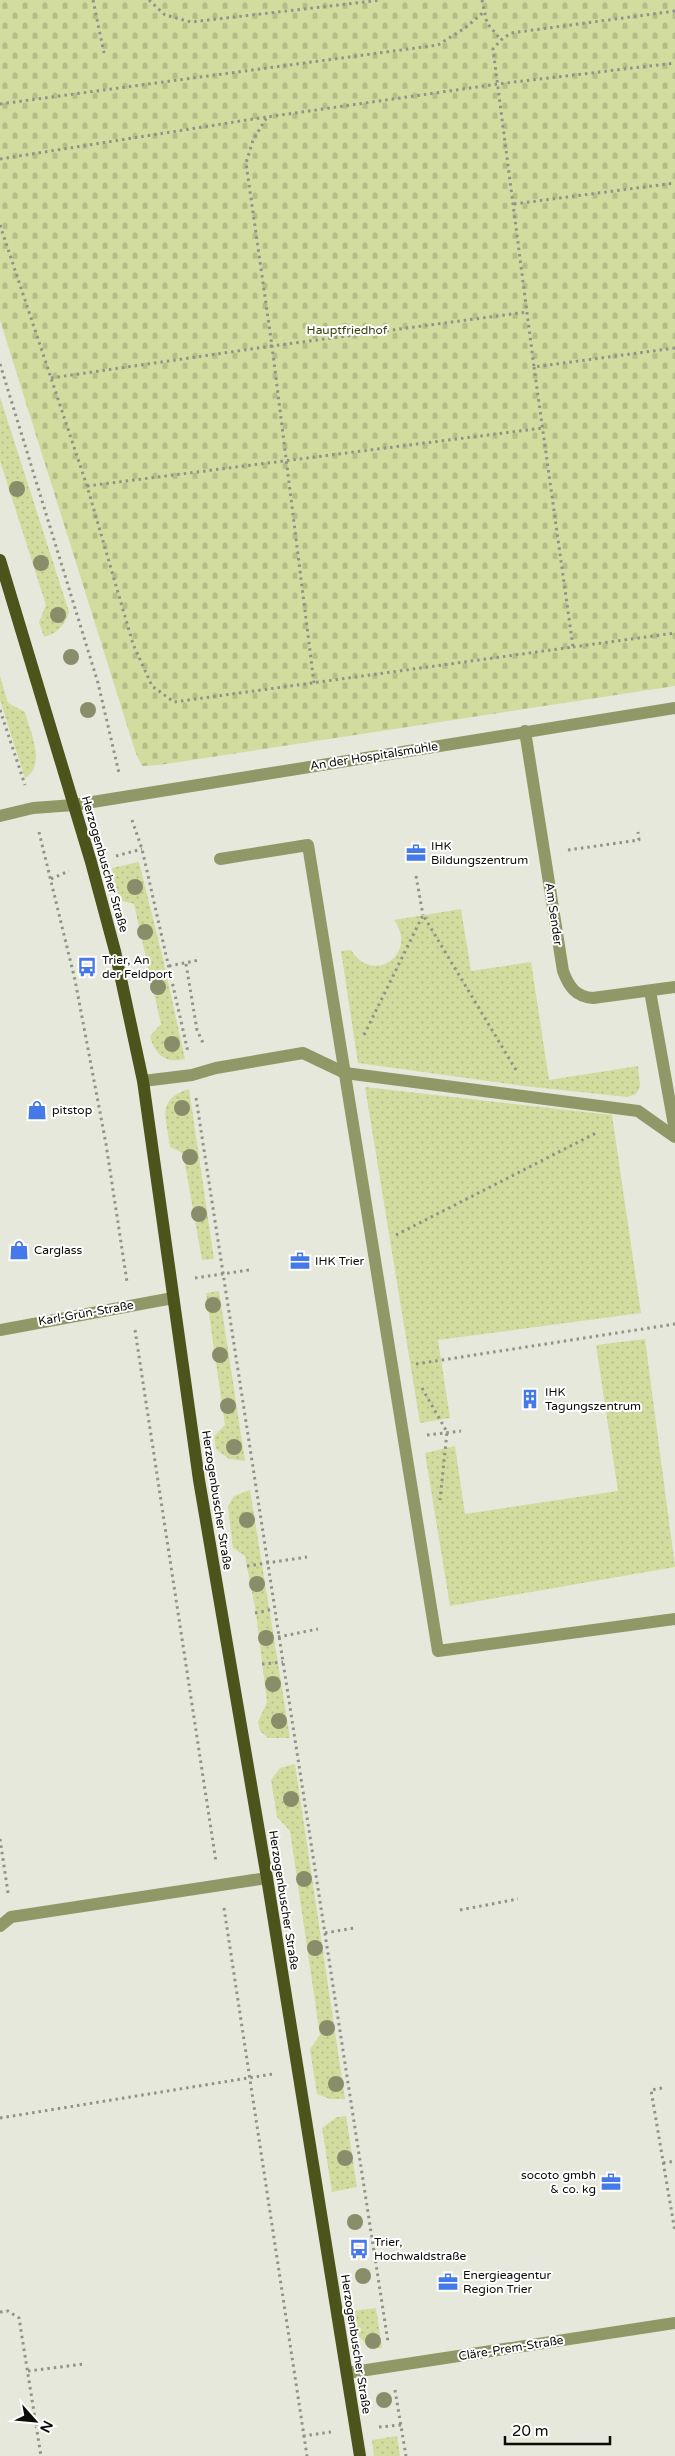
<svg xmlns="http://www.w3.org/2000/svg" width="675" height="2456" font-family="'Varela Round',sans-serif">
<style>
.grass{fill:url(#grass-dots)}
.cemetery{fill:url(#cemetery-stones)}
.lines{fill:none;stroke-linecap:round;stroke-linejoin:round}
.path{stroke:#919388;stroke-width:3;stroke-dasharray:2.5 4;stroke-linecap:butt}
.minor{stroke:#909867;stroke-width:12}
.major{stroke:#4c531b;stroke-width:12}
.tree{fill:#898d69}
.labels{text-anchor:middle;stroke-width:4;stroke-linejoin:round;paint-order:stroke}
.park-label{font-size:12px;fill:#3d420d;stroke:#fff}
.street-label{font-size:12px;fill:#0b0c07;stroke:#fff}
.poi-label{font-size:12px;fill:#0b0c07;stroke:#fff;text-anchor:start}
</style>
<defs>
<pattern id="grass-dots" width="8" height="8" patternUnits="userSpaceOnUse" patternTransform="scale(1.25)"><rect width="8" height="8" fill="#d3dc9f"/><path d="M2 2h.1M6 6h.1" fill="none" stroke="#b4bc87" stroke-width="1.8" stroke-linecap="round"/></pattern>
<pattern id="cemetery-stones" width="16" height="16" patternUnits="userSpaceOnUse" patternTransform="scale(1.25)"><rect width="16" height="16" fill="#d3dc9f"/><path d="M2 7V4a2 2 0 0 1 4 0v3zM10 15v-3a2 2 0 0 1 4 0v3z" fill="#b4bc87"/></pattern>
</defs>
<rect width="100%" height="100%" fill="#e5e8da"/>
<!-- grass -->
<g class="grass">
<path d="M0 397 69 612C64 626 58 633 44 637L39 622 46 605 0 461Z"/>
<path d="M0 676 8 703 25 712C30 732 47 765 25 778L0 700Z"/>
<path d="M139 862 163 959 185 1059C165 1064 155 1055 150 1036L161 1024 134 904 119 900 112 868Z"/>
<path d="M461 909 471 971 531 962 549 1080 638 1066 640 1087 636 1094 627 1097 524 1086 358 1063 341 951 351 950C373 986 419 954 394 920Z"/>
<path d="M365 1087 612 1115 641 1313 438 1340 450 1418 420 1423Z"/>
<path d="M189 1089 214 1259 202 1260 183 1153 170 1147C167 1119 155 1099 189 1089Z"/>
<path d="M219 1291 245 1461 229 1459 216 1449 214 1436 225 1425 206 1293Z"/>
<path d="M645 1339 675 1567 450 1606 425 1453 455 1446 465 1514 618 1491 596 1345Z"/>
<path d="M250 1490 290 1738H268L260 1731 258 1722 267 1702 256 1613 245 1556 233 1548 228 1506 234 1496Z"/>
<path d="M295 1764 345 2099H330L317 2094 310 2049 320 2035 290 1831 277 1817 271 1780 280 1768Z"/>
<path d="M346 2116 357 2187 332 2192 322 2128 337 2117Z"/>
<path d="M376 2308 382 2348 369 2347 354 2331 351 2311Z"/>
<path d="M397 2436 400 2456H374L372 2440Z"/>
</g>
<!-- cemetery -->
<path class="cemetery" d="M0 0H675V686L159 765 142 766 135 751 0 320Z"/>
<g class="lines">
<!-- path -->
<g class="path">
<path d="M93 0 104 53"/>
<path d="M149 0 165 15 191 22 381 0"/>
<path d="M482 0 487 23 501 40"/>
<path d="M675 11 511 33 501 40 493 49 534 367 675 348"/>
<path d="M0 104 438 45 465 28 485 11"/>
<path d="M0 159 266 117"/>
<path d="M514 204 675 183"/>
<path d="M0 225 87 486 133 644 152 686 174 702 573 647 534 367"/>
<path d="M0 364 98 683 119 773"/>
<path d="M51 378 272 346 246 163 253 140 267 117 498 84 675 63"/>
<path d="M87 486 543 428"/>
<path d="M573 647 675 633"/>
<path d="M314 683 272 346 527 312"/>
<path d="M0 710 25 785"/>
<path d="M132 820 142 849 188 1052"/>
<path d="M39 832 75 980 106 1144 127 1282"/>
<path d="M568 850 639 840 638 832"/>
<path d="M116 856 142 849"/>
<path d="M416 876 423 915"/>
<path d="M51 879 69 871"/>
<path d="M186 964 197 1030 204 1045"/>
<path d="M169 966 199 960"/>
<path d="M364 1035 423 915 516 1070"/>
<path d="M196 1098 388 2342"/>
<path d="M396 1235 598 1132"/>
<path d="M195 1278 249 1270"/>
<path d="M135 1330 216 1862"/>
<path d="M416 1364 675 1324"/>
<path d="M422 1388 447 1432 440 1500"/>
<path d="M427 1435 461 1431"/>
<path d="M247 1566 307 1557"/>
<path d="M255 1613 274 1609"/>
<path d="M278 1637 318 1629"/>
<path d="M262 1664 283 1662"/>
<path d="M0 1839 8 1893"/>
<path d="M224 1908 307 2456"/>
<path d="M460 1910 518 1899"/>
<path d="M325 1933 354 1928"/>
<path d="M662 2088 651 2090 675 2232"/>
<path d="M0 2118 273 2074"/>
<path d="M663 2163 675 2161"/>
<path d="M0 2312 8 2311 19 2318 41 2456"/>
<path d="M28 2371 84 2364"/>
<path d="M395 2390 406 2456"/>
<path d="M379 2427 401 2425"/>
<path d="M303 2436 331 2432"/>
</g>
<!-- minor -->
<g class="minor">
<path d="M525 731 563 971C569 987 576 997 593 998L675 987"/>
<path d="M0 816 33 808 74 805 675 708"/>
<path d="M220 859 308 845 438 1651 675 1619"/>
<path d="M650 991 675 1131"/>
<path d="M143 1081 192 1075 216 1068 303 1053 345 1073 638 1111 675 1137"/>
<path d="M0 1330 173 1298"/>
<path d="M0 1926 11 1917 267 1878"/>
<path d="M347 2373 675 2323"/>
</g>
<!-- major -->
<path class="major" d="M0 560 91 862 115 951 143 1081 199 1480 267 1878 360 2456"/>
</g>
<!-- trees -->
<g class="tree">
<circle cx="17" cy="489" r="8"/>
<circle cx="41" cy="563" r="8"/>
<circle cx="58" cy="615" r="8"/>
<circle cx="71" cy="657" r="8"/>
<circle cx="88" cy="710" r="8"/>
<circle cx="135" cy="887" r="8"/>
<circle cx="145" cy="932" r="8"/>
<circle cx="158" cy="987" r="8"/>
<circle cx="172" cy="1044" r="8"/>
<circle cx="182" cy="1108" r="8"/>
<circle cx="190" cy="1157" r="8"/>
<circle cx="199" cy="1214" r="8"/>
<circle cx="213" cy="1305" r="8"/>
<circle cx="220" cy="1355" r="8"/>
<circle cx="228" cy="1406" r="8"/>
<circle cx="234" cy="1447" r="8"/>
<circle cx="247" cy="1520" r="8"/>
<circle cx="257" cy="1584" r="8"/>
<circle cx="266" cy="1638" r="8"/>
<circle cx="273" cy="1684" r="8"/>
<circle cx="279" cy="1721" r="8"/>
<circle cx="291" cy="1799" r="8"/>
<circle cx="304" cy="1879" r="8"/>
<circle cx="315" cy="1948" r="8"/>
<circle cx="327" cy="2028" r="8"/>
<circle cx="336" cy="2084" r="8"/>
<circle cx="345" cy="2158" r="8"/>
<circle cx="355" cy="2222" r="8"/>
<circle cx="363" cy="2276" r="8"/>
<circle cx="373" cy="2341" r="8"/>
<circle cx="384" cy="2400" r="8"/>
</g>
<!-- icons -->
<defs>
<symbol id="office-bare" viewBox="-9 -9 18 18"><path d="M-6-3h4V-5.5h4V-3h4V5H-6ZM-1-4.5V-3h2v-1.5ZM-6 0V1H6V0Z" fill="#4578e9" stroke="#fff" stroke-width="2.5" paint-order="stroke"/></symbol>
<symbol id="bus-bare" viewBox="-9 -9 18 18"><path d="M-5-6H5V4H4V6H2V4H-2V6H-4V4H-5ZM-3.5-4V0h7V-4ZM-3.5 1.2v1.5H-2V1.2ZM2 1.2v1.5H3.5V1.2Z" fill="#4578e9" stroke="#fff" stroke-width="2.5" paint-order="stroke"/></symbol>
<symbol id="shop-bare" viewBox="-9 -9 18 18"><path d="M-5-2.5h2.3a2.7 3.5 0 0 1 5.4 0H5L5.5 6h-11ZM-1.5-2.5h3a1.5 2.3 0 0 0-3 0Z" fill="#4578e9" stroke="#fff" stroke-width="2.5" paint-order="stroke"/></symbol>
<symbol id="building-bare" viewBox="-9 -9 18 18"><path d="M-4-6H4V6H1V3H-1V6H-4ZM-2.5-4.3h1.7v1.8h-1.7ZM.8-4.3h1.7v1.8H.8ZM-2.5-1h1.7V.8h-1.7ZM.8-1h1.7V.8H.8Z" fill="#4578e9" stroke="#fff" stroke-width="2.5" paint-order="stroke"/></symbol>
</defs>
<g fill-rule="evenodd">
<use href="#office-bare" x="402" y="839" width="28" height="28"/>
<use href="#bus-bare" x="73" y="953" width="28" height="28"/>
<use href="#shop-bare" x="23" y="1096" width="28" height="28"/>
<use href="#shop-bare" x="5" y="1236" width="28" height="28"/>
<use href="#office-bare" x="286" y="1247" width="28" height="28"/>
<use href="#building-bare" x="516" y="1385" width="28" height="28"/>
<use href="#office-bare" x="597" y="2168" width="28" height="28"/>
<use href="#bus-bare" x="345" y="2235" width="28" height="28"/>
<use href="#office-bare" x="434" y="2268" width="28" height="28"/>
</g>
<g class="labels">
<!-- park labels -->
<g class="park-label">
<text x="347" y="334">Hauptfriedhof</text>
</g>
<!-- street labels -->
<g class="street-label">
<text transform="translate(374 756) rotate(-9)" y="4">An der Hospitalsmühle</text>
<text transform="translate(105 864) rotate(74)" y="4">Herzogenbuscher Straße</text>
<text transform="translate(554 914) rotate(82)" y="4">Am Sender</text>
<text transform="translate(86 1313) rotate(-10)" y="4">Karl-Grün-Straße</text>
<text transform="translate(217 1500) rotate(81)" y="4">Herzogenbuscher Straße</text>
<text transform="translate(284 1900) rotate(81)" y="4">Herzogenbuscher Straße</text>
<text transform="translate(356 2344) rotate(81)" y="4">Herzogenbuscher Straße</text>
<text transform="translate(511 2348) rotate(-9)" y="4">Cläre-Prem-Straße</text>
</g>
<!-- poi labels -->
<g class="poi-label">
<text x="431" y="850">IHK<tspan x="431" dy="14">Bildungszentrum</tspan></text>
<text x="102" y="964">Trier, An<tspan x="102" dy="14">der Feldport</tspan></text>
<text x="52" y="1114">pitstop</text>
<text x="34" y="1254">Carglass</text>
<text x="315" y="1265">IHK Trier</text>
<text x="545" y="1396">IHK<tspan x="545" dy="14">Tagungszentrum</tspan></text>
<text x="596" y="2179" text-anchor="end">socoto gmbh<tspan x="596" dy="14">&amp; co. kg</tspan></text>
<text x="374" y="2246">Trier,<tspan x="374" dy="14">Hochwaldstraße</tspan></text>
<text x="463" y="2279">Energieagentur<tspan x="463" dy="14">Region Trier</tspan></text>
</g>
</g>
<!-- north arrow -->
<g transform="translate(35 2421) rotate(117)" stroke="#ffffff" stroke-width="4" paint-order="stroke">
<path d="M0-4L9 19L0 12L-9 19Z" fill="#0b0c07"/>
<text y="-8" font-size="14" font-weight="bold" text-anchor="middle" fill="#0b0c07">N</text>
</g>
<!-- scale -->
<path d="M505 2436v8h105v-8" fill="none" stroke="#0b0c07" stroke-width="2.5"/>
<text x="512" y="2436" font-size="15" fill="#0b0c07" stroke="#ffffff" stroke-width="4" paint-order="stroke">20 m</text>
</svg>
